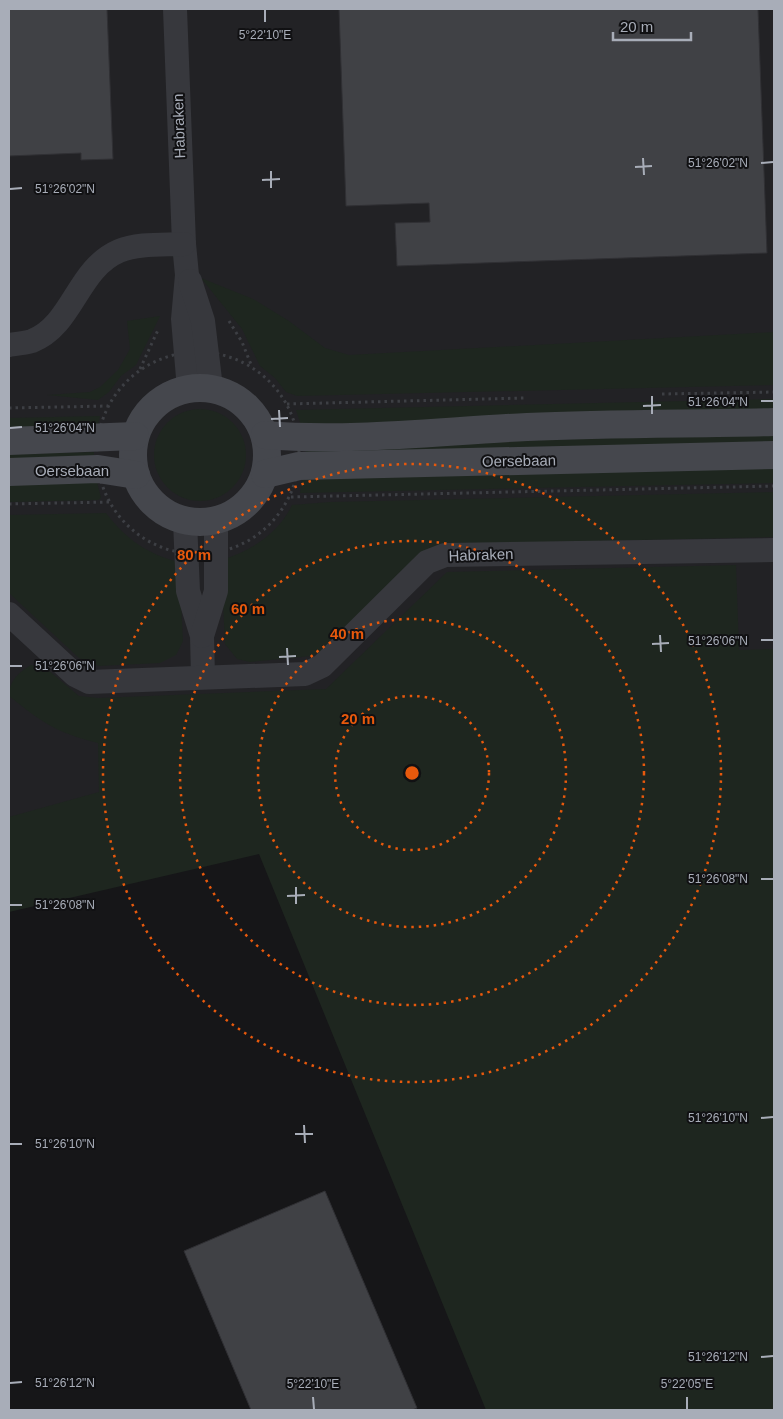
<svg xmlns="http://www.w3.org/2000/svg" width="783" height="1419" font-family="Arial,sans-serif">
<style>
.built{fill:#222225}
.grass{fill:#1e261f}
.building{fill:#404145;stroke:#303034}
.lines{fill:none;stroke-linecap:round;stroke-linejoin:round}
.path{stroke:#3d3f44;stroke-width:3;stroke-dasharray:2.5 4;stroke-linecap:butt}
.street{stroke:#37383d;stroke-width:24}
.secondary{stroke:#45474d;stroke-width:28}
.ticks{fill:none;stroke:#a8adb8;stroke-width:2}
.ring{fill:none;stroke:#e8590c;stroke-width:2.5;stroke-dasharray:2.5 5}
.labels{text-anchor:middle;stroke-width:4;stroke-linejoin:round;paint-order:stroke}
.street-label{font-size:15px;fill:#a8adb8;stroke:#111113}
.ticks-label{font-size:12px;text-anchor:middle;fill:#a8adb8;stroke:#111113;stroke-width:4;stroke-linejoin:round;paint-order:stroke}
.centre{fill:#e8590c;stroke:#111113;stroke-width:2.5}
.ring-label{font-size:15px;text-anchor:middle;font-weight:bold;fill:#e8590c;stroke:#111113;stroke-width:4;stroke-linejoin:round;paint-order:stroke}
</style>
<rect width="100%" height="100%" fill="#161618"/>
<!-- built -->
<path class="built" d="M9 9H774V796L9 880Z"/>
<!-- grass -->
<g class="grass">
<path d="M201 278 253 299 289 321 325 348 349 355 774 332V385L297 396 286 392 275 378 260 366 242 329Z"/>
<path d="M160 316 136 365 121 376 109 392 98 400 47 395 90 392 100 387 118 370 130 349 127 321Z"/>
<path d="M774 399V419L304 434 296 410Z"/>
<circle cx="200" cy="455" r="46"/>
<path d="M100 416 96 434 9 439V418Z"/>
<path d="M774 433V451L306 458V447Z"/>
<path d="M94 452V464L9 467V454Z"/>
<path d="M774 466V483L300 493 303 476Z"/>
<path d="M96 478 101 498 98 500 9 502V481Z"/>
<path d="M774 492V537L463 544 329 647 312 656 250 662 237 659 225 644 221 560C251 551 278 534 292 505L330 502Z"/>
<path d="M106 513C126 539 147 554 179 562L183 641 176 655 160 663 99 666 79 658 9 593V515Z"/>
<path d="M736 565 739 650 774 649V1410H486L259 854 9 912V817L99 792 98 743C55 732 43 723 9 696 9 681 19 672 31 665L48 670 79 696 98 698 326 689 447 572Z"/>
</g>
<!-- building -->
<g class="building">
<path d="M9 9H107L113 159 81 160V153L9 156Z"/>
<path d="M339 9H758L767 253 397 266 395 223 430 222 429 203 346 206Z"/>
<path d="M325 1191 417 1408 412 1410H251L184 1251Z"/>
</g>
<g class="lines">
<!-- path -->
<g class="path">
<path d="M229 321 242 342 252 367"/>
<circle cx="198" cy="453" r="101"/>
<path d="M140 369 158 330"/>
<path d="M662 394 774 392"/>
<path d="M287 404 524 398"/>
<path d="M9 408 108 406"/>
<path d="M291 497 774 486"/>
<path d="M9 504 109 502"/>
</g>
<!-- street -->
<g class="street">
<path d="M175 9 184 244 187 275 183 319 189 389"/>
<path d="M190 281 203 321 211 388"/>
<path d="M9 345C16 344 25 343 32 341 73 325 77 269 119 251 138 243 163 245 184 244"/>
<path d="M185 521 188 591 202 636 203 677"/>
<path d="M9 614 75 675 89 682 305 674 322 666 427 562 445 555 774 550"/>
<path d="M202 636 216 591V520"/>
</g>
<!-- secondary -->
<g class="secondary">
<circle cx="200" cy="455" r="67"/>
<path d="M265 435C352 442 440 431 527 427 609 423 692 424 774 422"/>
<path d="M9 441 135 436"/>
<path d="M9 472 98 469 136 475"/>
<path d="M265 474 299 466 774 455"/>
</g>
</g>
<!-- ticks -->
<path class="ticks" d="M265 10V22M643 158 644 175M761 163 773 162M635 167 652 166M271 171V188M262 180 280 179M10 189 22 188M652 396V414M761 401H773M643 406 661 405M279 410 280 427M271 419 288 418M10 428 22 427M660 635 661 652M761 640H773M652 644 669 643M287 648 288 665M279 657 296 656M10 666H22M761 879H773M296 887V904M287 896 305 895M10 905H22M761 1118 773 1117M304 1125 305 1143M295 1134H313M10 1144H22M761 1357 773 1356M10 1383 22 1382M313 1397 314 1409M687 1397V1409"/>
<!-- distance rings -->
<g class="ring">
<circle cx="412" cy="773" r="77"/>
<circle cx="412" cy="773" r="154"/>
<circle cx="412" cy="773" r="232"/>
<circle cx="412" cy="773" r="309"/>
</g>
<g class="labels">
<!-- street labels -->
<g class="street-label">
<text transform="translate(179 126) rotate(-92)" y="5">Habraken</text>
<text transform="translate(519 461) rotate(-1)" y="5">Oersebaan</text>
<text x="72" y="476">Oersebaan</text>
<text transform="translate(481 555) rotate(-2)" y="5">Habraken</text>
</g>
</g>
<g class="ticks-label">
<text x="265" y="39">5°22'10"E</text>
<text x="718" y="167">51°26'02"N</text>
<text x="65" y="193">51°26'02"N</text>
<text x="718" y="406">51°26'04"N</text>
<text x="65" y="432">51°26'04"N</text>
<text x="718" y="645">51°26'06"N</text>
<text x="65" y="670">51°26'06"N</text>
<text x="718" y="883">51°26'08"N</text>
<text x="65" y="909">51°26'08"N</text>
<text x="718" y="1122">51°26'10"N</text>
<text x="65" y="1148">51°26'10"N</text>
<text x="718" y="1361">51°26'12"N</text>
<text x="65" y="1387">51°26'12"N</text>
<text x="313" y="1388">5°22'10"E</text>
<text x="687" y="1388">5°22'05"E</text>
</g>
<circle cx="412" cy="773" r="8" class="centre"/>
<g class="ring-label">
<text x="194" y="560">80 m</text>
<text x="248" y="614">60 m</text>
<text x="347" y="639">40 m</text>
<text x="358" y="724">20 m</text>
</g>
<!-- border -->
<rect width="783" height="1419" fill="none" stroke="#a8adb8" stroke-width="20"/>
<!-- scale -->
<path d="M613 32v8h78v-8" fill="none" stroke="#a8adb8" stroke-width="2.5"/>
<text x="620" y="32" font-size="15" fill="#a8adb8" stroke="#111113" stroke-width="4" paint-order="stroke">20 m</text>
</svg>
